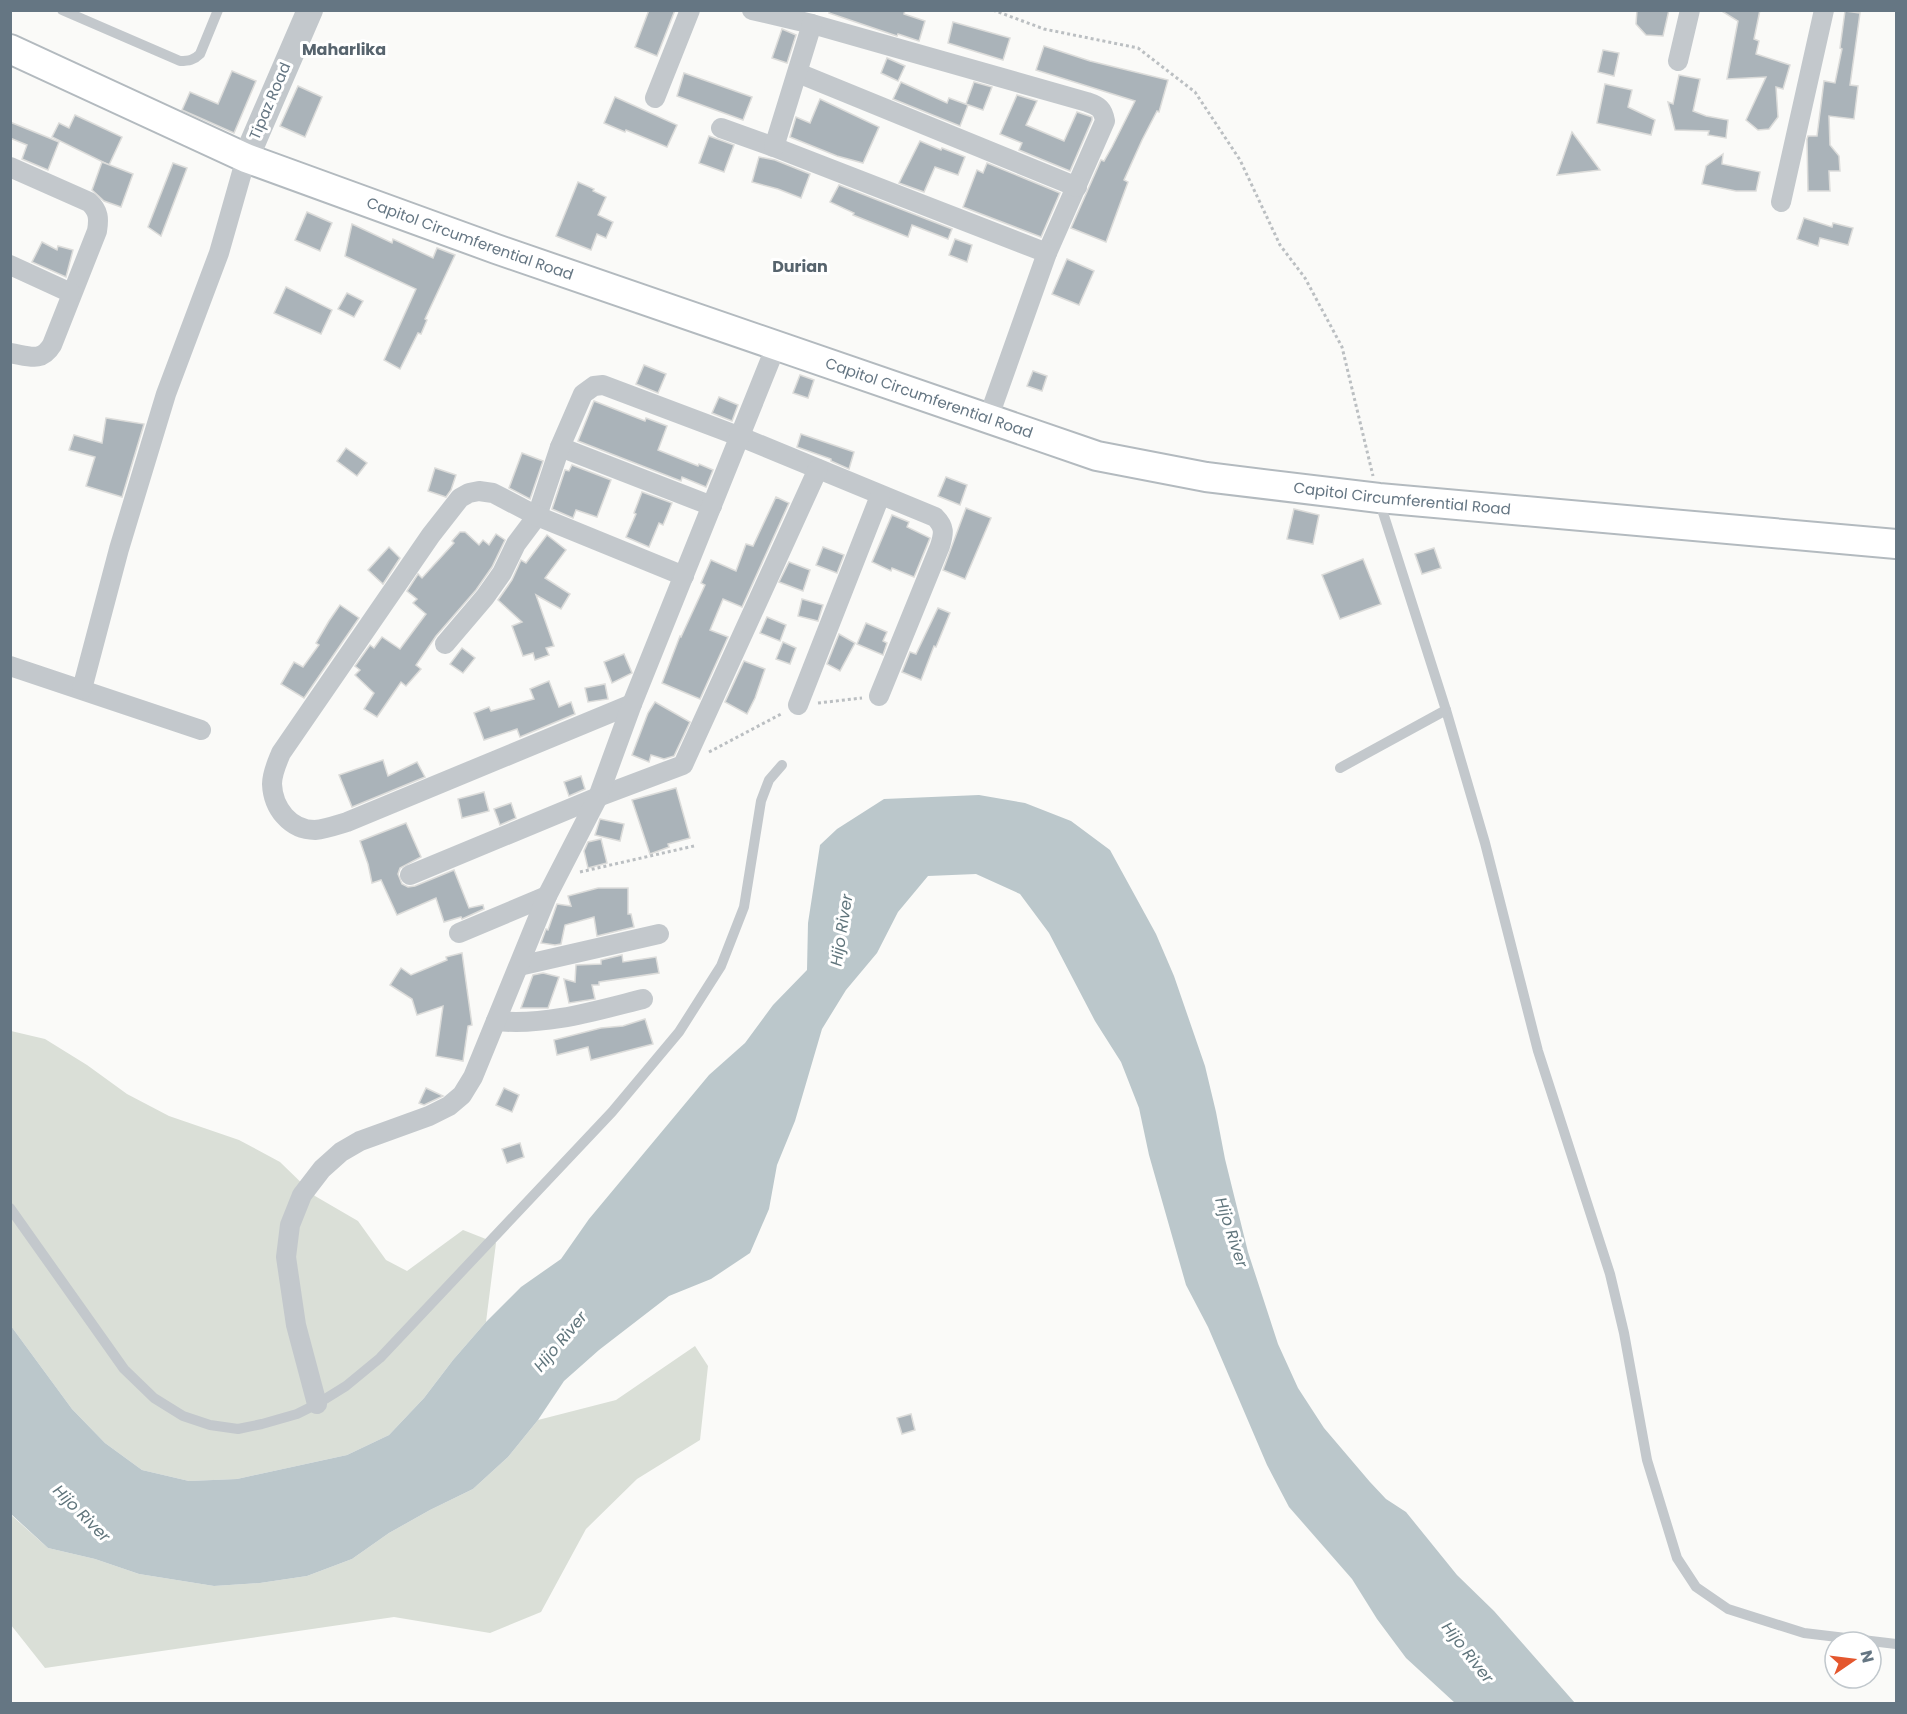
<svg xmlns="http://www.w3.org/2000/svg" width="1907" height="1714" font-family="Poppins,sans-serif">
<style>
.green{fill:#dadfd7}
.water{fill:#bbc7cb}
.building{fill:#aab3b9;stroke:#dcdcda;stroke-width:1.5}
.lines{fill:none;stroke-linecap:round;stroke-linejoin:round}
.secondary-casing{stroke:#b3babf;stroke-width:32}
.path{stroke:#bbbfc2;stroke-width:3;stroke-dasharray:3 3;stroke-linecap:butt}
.service{stroke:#c3c8cc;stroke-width:10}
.minor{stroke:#c3c8cc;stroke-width:20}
.tertiary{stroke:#c3c8cc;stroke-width:26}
.secondary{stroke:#fff;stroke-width:28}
.labels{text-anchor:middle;stroke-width:6;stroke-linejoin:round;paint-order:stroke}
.street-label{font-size:15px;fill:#657683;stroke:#fff}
.neighbourhood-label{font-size:16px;font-weight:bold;fill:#57646e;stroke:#fff}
.water-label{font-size:16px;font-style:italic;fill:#60757c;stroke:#fff}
</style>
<rect width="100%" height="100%" fill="#fafaf8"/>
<!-- green -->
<g class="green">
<path d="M11 1031 45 1039 87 1065 127 1094 169 1116 239 1140 280 1162 315 1196 358 1221 386 1260 407 1271 463 1230 496 1243 486 1322 453 1360 424 1398 389 1435 347 1455 237 1479 189 1481 142 1470 105 1443 72 1409 11 1326Z"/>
<path d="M695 1346 708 1366 700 1440 637 1479 586 1529 541 1612 490 1633 394 1617 45 1668 11 1625 10 1514 48 1548 95 1559 139 1574 214 1586 260 1583 307 1576 352 1559 389 1533 430 1510 473 1489 508 1457 538 1420 616 1400Z"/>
</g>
<!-- water -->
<path class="water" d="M979 795 1025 803 1071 821 1110 850 1156 934 1174 976 1205 1066 1216 1112 1225 1159 1248 1252 1278 1344 1298 1388 1324 1428 1370 1482 1386 1499 1406 1512 1457 1575 1494 1611 1575 1703H1455L1406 1658 1377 1619 1352 1579 1289 1507 1267 1465 1208 1327 1186 1285 1149 1155 1139 1108 1121 1062 1095 1021 1049 933 1020 894 976 874 928 876 898 912 877 953 846 990 822 1029 795 1121 777 1165 769 1209 750 1253 711 1279 669 1296 599 1350 564 1381 538 1420 508 1457 473 1489 430 1510 389 1533 352 1559 307 1576 260 1583 214 1586 139 1574 95 1559 48 1548 11 1514V1326L72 1409 105 1443 142 1470 189 1481 237 1479 347 1455 389 1435 424 1398 453 1360 486 1322 521 1287 561 1259 589 1219 709 1075 745 1043 773 1005 807 970 808 923 820 845 837 829 884 799Z"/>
<!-- building -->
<g class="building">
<path d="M649 10H675L657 56 635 47Z"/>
<path d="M830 10H905L904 14 925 21 919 41 898 34 897 36 829 13Z"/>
<path d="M1637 10H1669L1663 36 1646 35 1636 24Z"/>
<path d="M1720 10H1760L1754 39 1759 41 1756 54 1790 65 1783 89 1776 87 1778 117 1769 129 1758 130 1746 120 1766 77 1727 79 1738 21Z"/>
<path d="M1845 11 1860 13 1850 85 1858 86 1854 119 1829 116 1830 145 1839 156 1840 171H1829L1830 191H1808L1807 139 1808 136H1817L1824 81 1835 83 1842 49 1840 48Z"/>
<path d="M953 22 1010 38 1003 60 948 43Z"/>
<path d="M782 29 796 35 787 63 772 58Z"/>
<path d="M1044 46 1090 61 1168 80 1159 112 1157 111 1142 140 1124 180 1128 182 1106 242 1071 228 1101 160 1104 161 1112 147 1135 101 1036 70Z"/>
<path d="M1603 50 1619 53 1614 76 1598 72Z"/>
<path d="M887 58 905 66 898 81 881 73Z"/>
<path d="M232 71 256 81 234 133 182 110 190 92 218 104Z"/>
<path d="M684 73 752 97 743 120 677 96Z"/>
<path d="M1679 75 1700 79 1693 111 1706 116 1728 120 1726 138 1708 135 1709 131 1675 130 1668 102 1673 104Z"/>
<path d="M901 82 947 103 949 98 968 105 960 126 893 99Z"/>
<path d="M974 82 992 87 983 110 966 104Z"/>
<path d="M1605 84 1632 90 1628 107 1655 120 1651 135 1597 123Z"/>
<path d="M298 86 322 97 305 137 280 126Z"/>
<path d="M1017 95 1037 101 1026 125 1064 141 1077 112 1092 117V120L1070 171 1019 150 1022 143 1000 134Z"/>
<path d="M615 97 677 125 667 147 626 130 625 132 604 123Z"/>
<path d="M820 99 879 127 863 163 837 156 790 137 796 117 810 123Z"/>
<path d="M75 115 122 137 109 165 52 137 59 123 69 128Z"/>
<path d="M10 122 59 142 48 170 22 159 27 145 10 138Z"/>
<path d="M1572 132 1600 170 1557 175Z"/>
<path d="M709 136 734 145 724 172 699 163Z"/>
<path d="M920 141 941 150 942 148 965 157 958 175 935 167 924 192 899 183Z"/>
<path d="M1723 154 1722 164 1760 172 1756 191H1736L1702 184 1706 166Z"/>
<path d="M759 157 775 160 810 174 801 198 778 189 752 182Z"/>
<path d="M102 162 133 174 121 207 104 201 92 190Z"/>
<path d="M173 163 187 168 161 236 148 227Z"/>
<path d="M987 163 1060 193 1041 237 963 207 977 170 983 173Z"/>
<path d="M578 182 594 189 593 191 606 197 598 215 613 222 606 238 597 234 591 250 556 236Z"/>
<path d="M839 185 952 229 948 239 912 225 908 237 853 215 854 213 830 202Z"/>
<path d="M307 212 332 223 320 251 295 240Z"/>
<path d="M1804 218 1832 227 1833 223 1853 228 1848 245 1820 238 1818 246 1797 239Z"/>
<path d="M352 224 392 243 393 239 433 258 437 248 455 255 425 319 427 320 421 334 418 333 400 369 384 360 416 289 345 256Z"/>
<path d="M955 239 972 245 967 262 949 255Z"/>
<path d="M42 242 57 250 58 246 73 250 66 277 32 262Z"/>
<path d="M1067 259 1094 271 1079 305 1052 294Z"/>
<path d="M286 287 332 310 321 334 274 313Z"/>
<path d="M347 293 363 301 354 317 338 309Z"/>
<path d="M644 365 666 374 658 393 636 384Z"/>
<path d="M1033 371 1047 376 1042 391 1027 386Z"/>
<path d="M800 375 814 380 808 398 793 393Z"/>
<path d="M719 397 738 405 732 421 712 413Z"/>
<path d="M594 401 645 421 646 418 667 426 658 450 698 466 699 464 713 470 706 487 682 477 681 481 578 441Z"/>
<path d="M106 418 144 424 122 497 86 486 95 457 69 450 74 435 102 443Z"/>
<path d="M801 434 854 452 849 469 831 461V459L797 447Z"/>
<path d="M346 448 367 463 357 476 337 461Z"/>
<path d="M522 453 543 461 530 499 509 488Z"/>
<path d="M572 465 611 480 597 517 576 510 573 518 552 509 565 470 569 471Z"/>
<path d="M435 468 456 475 451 490 446 497 428 491Z"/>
<path d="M946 477 967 485 960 505 938 496Z"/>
<path d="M642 492 672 503 663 525 659 523 649 547 626 537 636 514 634 513Z"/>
<path d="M776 497 789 503 742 607 723 599 710 630 728 637 700 699 662 683 680 636 681 637 705 585 701 583 711 560 736 571 746 544 753 546Z"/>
<path d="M966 508 991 518 965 579 943 570Z"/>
<path d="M1294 509 1319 515 1313 544 1287 539Z"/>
<path d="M892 515 909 522 907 527 930 538 914 577 892 568 891 571 872 562Z"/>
<path d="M460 532H465L479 545 483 540 489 545 496 534 505 540 492 567 476 590 436 636 416 665 421 669 406 686 401 682 377 717 364 709 374 693 355 675 360 670 355 666 370 645 374 648 382 637 400 649 426 614 413 603 417 599 407 591 418 574 422 578 454 543 452 541Z"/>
<path d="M547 535 566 550 545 578 570 594 561 609 536 595 554 646 546 648 549 655 535 660 533 653 523 656 512 626 522 622 498 600 512 580 521 560 526 563Z"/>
<path d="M389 547 400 558 383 584 368 570Z"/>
<path d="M823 547 844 555 837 573 816 565Z"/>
<path d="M1434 548 1441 568 1422 574 1415 554Z"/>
<path d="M1363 559 1381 604 1340 619 1322 575Z"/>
<path d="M789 562 810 570 803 591 779 582Z"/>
<path d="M802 599 823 605 818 621 798 616Z"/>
<path d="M340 605 359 618 304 698 281 684 294 662 303 667 319 645 316 643 329 621Z"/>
<path d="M938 608 950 613 936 647 934 646 921 680 902 672 910 652 916 654Z"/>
<path d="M767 617 786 625 780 641 760 633Z"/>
<path d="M866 623 887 632 883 641 887 643 883 655 857 644Z"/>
<path d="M839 634 855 643 840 671 827 664Z"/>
<path d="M783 642 796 648 790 664 776 659Z"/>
<path d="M462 648 475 658 463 673 450 664Z"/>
<path d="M624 654 632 673 612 683 604 662Z"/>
<path d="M744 661 765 669 755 698 747 714 725 702Z"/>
<path d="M549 681 559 707 571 702 575 714 520 737 517 729 484 740 474 713 489 707 491 711 534 699 530 689Z"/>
<path d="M605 684 608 699 588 702 585 688Z"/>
<path d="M655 702 690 722 674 756 664 759 651 755 649 762 632 755 648 713Z"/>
<path d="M383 760 388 776 417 762 425 777 352 807 339 775Z"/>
<path d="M581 776 585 789 569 796 564 782Z"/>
<path d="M676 788 690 838 668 844 669 847 650 854 632 800Z"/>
<path d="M484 792 489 811 462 818 458 799Z"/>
<path d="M511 803 516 818 500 825 494 809Z"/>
<path d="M600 819 624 824 620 841 595 835Z"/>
<path d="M406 823 421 857 400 868 398 874 402 884 408 887 415 886 454 870 469 908 483 905 484 909 462 919 461 917 444 922 436 898 397 915 381 880 372 883 368 864 360 841Z"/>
<path d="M601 839 607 863 588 868 584 851 588 842Z"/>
<path d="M598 888H628V914H631L634 927 597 936 594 917 565 925 561 944 555 945 541 943 546 929 548 930 557 904 571 906 568 896Z"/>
<path d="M462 953 472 1025 468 1026 463 1061 436 1056 443 1006 417 1015 412 999 390 985 401 968 411 975 447 960 446 957Z"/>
<path d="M622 955 623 962 656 957 659 973 599 982V985H592L595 999 569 1003 564 979 575 982 576 965 601 964V960Z"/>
<path d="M543 973 559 977 548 1008H521L533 975Z"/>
<path d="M645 1019 653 1044 591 1060 588 1047 557 1055 554 1040 601 1028 623 1026Z"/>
<path d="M426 1088 443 1096 424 1105 419 1103Z"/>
<path d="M504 1088 519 1095 512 1112 496 1105Z"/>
<path d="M520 1143 524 1157 507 1163 502 1149Z"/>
<path d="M911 1414 915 1430 902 1434 897 1418Z"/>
</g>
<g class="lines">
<defs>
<g id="secondary">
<path id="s1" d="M10 49 246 158 496 249 1097 456 1206 477 1379 498 1896 544"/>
</g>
</defs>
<!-- secondary casing -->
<use href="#secondary" class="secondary-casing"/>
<!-- path -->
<g class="path">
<path d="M993 10 1044 29 1138 48 1195 92 1240 160 1280 245 1305 278 1342 347 1373 476"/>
<path d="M818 703 862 698"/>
<path d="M709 752 783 713"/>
<path d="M580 872 694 846"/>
</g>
<!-- service -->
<g class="service">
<path d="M62 10 180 61C189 61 194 60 200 54L218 10"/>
<path d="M1379 500 1446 710 1485 843 1538 1051 1610 1274 1624 1333 1647 1460 1677 1558 1696 1587 1728 1609 1804 1633 1896 1644"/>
<path d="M1340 768 1446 710"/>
<path d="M10 1208 124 1369 154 1398 183 1416 210 1425 238 1429 262 1424 297 1414 317 1404 346 1386 380 1358 612 1112 679 1032 721 966 744 907 761 801 769 780 782 765"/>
</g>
<!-- minor -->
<g class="minor">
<path d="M752 10 812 24 1087 102C1099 106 1103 109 1105 121L1047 253 988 419"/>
<path d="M1678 61 1690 10"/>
<path d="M798 73 1077 187"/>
<path d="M655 98 690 10"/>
<path d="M721 128 774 147 1047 253"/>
<path d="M774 147 812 24"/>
<path d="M10 167 89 202C99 211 99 219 97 231L52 345C41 363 29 356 10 353"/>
<path d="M1781 202 1824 10"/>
<path d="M10 265 71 293"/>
<path d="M560 447 712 506"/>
<path d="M445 644 485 597 502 573 516 544 537 516 560 447 583 394 594 386 603 385 741 437 935 517C945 527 944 533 940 546L879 696"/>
<path d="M10 666 201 730"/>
<path d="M82 689 119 549 166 394 219 253 246 158"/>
<path d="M632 704 347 822C337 825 326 829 315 830 290 830 273 808 272 784 272 773 277 763 281 753L431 535 460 498 469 493 479 491 493 493 537 516 684 576"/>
<path d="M798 705 880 496"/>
<path d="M410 875 598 797 683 765 818 469"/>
<path d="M459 933 547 896"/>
<path d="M519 966 659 934"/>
<path d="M496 1021C546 1026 595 1011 643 999"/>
<path d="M317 1404 296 1325 286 1257 290 1225 302 1195 322 1169 341 1152 360 1141 429 1116 449 1106 462 1095 473 1077 547 896 598 797 632 704 776 346"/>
</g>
<!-- tertiary -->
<path class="tertiary" d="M246 158 310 10"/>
<!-- secondary -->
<use href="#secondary" class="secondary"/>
</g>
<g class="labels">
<!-- street labels -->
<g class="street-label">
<text transform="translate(270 101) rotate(-67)" y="5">Tipaz Road</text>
<text dy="5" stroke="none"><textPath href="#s1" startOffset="498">Capitol Circumferential Road</textPath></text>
<text dy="5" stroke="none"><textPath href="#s1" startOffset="984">Capitol Circumferential Road</textPath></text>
<text dy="5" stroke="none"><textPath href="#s1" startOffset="1470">Capitol Circumferential Road</textPath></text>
</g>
<!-- neighbourhood labels -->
<g class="neighbourhood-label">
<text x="344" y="55">Maharlika</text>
<text x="800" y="272">Durian</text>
</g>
<!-- water labels -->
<g class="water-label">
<text transform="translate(841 930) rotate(-81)" y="6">Hijo River</text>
<text transform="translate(1232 1232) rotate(72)" y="6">Hijo River</text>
<text transform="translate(560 1341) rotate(-50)" y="6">Hijo River</text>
<text transform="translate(82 1513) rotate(45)" y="6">Hijo River</text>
<text transform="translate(1468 1652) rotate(52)" y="6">Hijo River</text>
</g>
</g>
<!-- border -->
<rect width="1907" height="1714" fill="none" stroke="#657683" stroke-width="24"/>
<!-- north arrow -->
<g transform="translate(1853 1660) rotate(76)"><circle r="28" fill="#ffffff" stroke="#c1c8cd" stroke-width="1.5"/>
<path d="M0-4.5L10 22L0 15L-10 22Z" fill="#e4572e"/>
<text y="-9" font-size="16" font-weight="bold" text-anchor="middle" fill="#657683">N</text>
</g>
</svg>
